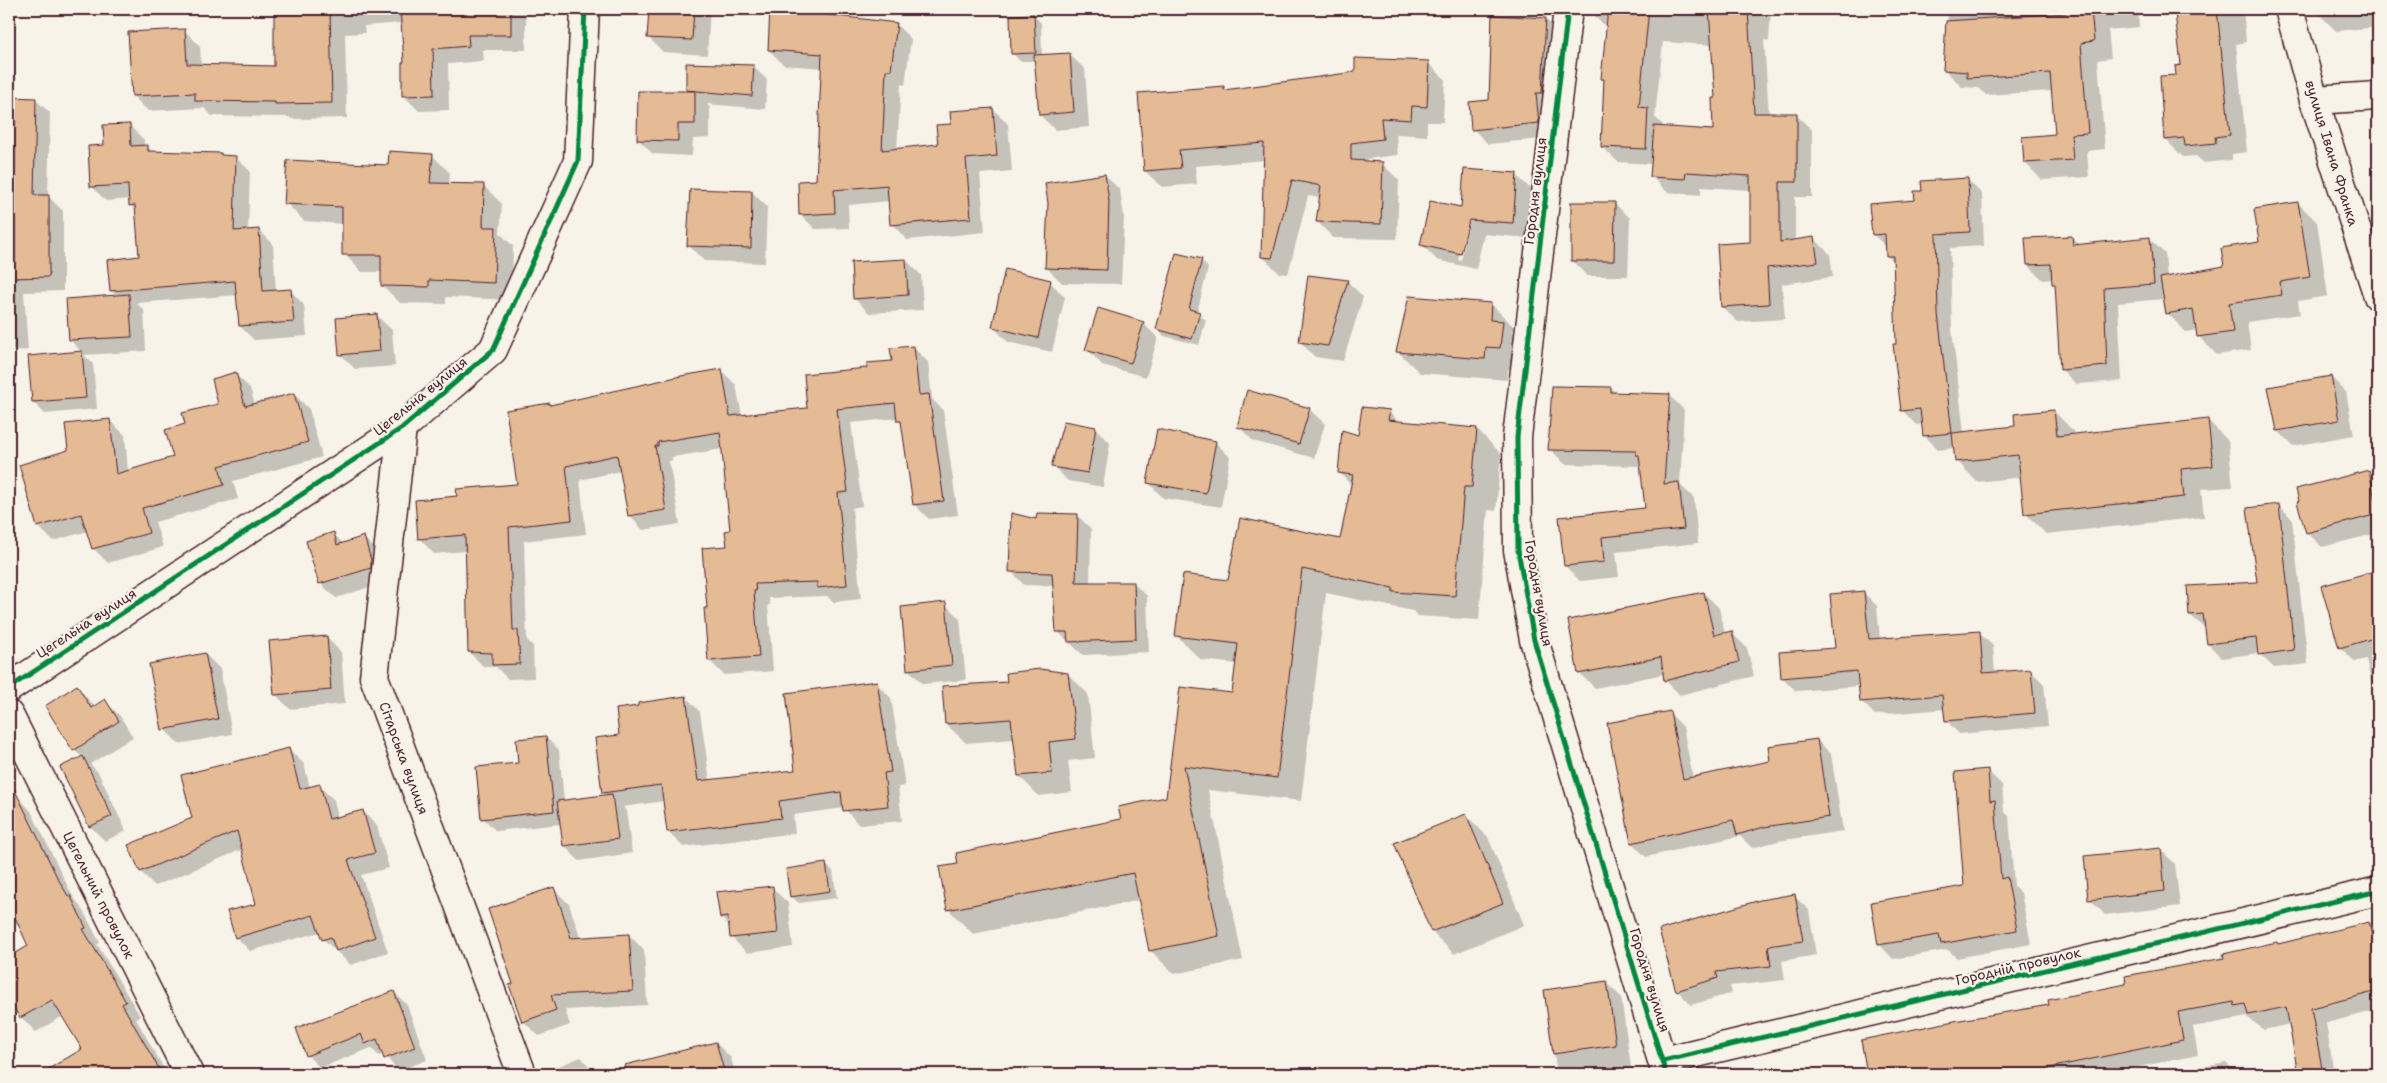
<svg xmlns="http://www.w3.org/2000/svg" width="2387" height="1083" font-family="'Shantell Sans',sans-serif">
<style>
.shadow{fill:#0003;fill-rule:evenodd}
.building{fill:#e5bb96;stroke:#4a1f2b}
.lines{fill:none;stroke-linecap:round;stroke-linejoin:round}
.street-casing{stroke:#4a1f2b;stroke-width:31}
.street{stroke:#f7f3e8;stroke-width:28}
.cycleway-casing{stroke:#f7f3e8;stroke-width:8}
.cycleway{stroke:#00873e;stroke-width:5}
.labels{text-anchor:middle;stroke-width:4.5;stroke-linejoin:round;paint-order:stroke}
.street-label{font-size:14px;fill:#4a1f2b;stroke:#f7f3e8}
</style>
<rect width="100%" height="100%" fill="#f7f3e8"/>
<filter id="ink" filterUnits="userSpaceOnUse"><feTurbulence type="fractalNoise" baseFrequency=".02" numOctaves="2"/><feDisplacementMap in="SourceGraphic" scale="10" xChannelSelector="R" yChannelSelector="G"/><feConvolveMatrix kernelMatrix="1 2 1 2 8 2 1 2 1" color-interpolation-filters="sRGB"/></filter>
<g filter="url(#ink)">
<!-- shadow -->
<g class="shadow">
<path d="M275 9H526V50H483L484 61 448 64 449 110 419 111 404 96 405 64 402 23 364 26 365 33 345 34 347 118 292 119 289 117 212 116 204 108 148 111 133 96 184 30 200 46 201 66 275 67Z"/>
<path d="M650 9H710L707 55 663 52 648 37Z"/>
<path d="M772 9H819L818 15 896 24 911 39 905 85 901 84 897 150 940 145 952 125 993 109 1008 124 1012 171 980 174 985 232 907 240 892 224 890 201 848 205 849 228 815 229 800 214 818 181 823 68 784 65 769 50Z"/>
<path d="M1593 9 1771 10 1769 41 1764 40 1769 115H1796L1812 130V197H1795V241L1814 238 1830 254 1833 277 1782 284 1785 319 1738 322 1722 307 1751 243V190L1701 187V195L1667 192 1651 176 1652 164 1618 162 1602 147 1605 82 1602 78 1607 28 1593 14ZM1663 42 1712 45 1716 99 1714 132 1663 128V125L1655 117Z"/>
<path d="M1948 9H2138L2139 27 2108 30 2111 58 2098 60 2105 149 2087 151 2089 177 2042 180 2025 163 2056 136 2053 91 1986 95 1979 88 1962 87 1945 70Z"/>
<path d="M2176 9H2243L2246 42 2236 44 2247 152 2232 154V160L2204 163 2196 156 2183 157 2166 140 2161 77 2177 76 2183 66Z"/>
<path d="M2316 9H2378V27L2336 31 2317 12Z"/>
<path d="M1034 15 1041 23 1042 56 1069 54 1085 69 1089 127 1055 130 1040 115 1036 61H1020L1013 54Z"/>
<path d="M1545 19 1560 34 1553 138 1488 144 1473 129Z"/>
<path d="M1428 63 1445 79 1443 122H1427V136L1396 134 1398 155 1366 159 1367 162 1382 164 1399 180 1397 239 1333 238 1317 221 1320 198 1308 196 1288 274 1279 273 1262 256 1265 160 1195 166 1197 184 1162 187 1145 171 1139 94 1224 87 1227 91Z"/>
<path d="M753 66 767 80 765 109 707 104 710 108V138L693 139 692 156 653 154 638 139 690 93 687 90Z"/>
<path d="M9 98 35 99 50 113 48 196 63 211V291L24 292 28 350 9 351Z"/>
<path d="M129 125 144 140V147L147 146 153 153 220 154 223 156 235 157 250 171 248 231 259 230 273 244 276 292 290 290 304 305 307 336 254 340 240 326 237 295 136 303 144 310 146 351 84 355 93 364 97 409 45 414 33 402 82 352 70 340 117 296 111 290 140 257 137 212 130 205V199L106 201 91 186 105 147Z"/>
<path d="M432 155 450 173 449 185 484 186 502 204 500 233 513 246 512 300 446 297V304L400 303 382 285V272H362L344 254V224L304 221 286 203 389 166Z"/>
<path d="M1105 175 1120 190 1124 217 1121 284 1062 283 1047 268Z"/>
<path d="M1516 175 1532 190 1527 238 1484 234 1476 269 1437 260 1422 245ZM1468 220H1470L1461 261 1458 260Z"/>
<path d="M1967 179 1982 194 1984 246 1950 248 1952 330 1964 433 2016 428 2054 411 2074 432V435L2208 420 2228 441 2233 487 2201 489 2204 517 2046 534 2025 513 2022 477 1977 482 1957 461 1955 448 1938 450 1924 435 1923 424 1916 425 1902 410 1894 262 1887 255V248L1873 234 1916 201 1923 192Z"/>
<path d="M752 192 767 207 765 263 704 261 689 246Z"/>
<path d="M1614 203 1630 218 1628 276H1587L1572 260Z"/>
<path d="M2298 203 2317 222 2328 296 2298 301 2300 314 2247 322 2251 350 2217 355 2198 336V330L2186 332 2167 313 2165 299 2118 303 2122 381 2076 384 2061 369 2056 286 2053 279 2043 280 2028 265 2072 237 2080 245 2150 239 2165 254 2167 278 2225 267 2261 243Z"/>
<path d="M906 260 921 275 923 310 869 313 854 298Z"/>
<path d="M1201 260 1208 268 1197 313 1206 320 1199 345 1164 336 1157 328Z"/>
<path d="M1309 276 1348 282 1363 297 1343 361 1315 357 1300 342Z"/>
<path d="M1050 282 1065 297 1052 352 1008 342 993 327Z"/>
<path d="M1491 304 1513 326V332L1524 344 1522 370 1508 369 1507 380 1420 373 1397 351Z"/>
<path d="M376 315 392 330 395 366 355 369 340 354Z"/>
<path d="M1143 323 1158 338 1146 377 1102 365 1087 349Z"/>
<path d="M913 347 928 362 932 399 943 410 958 515 929 519 914 504 902 425 898 418 851 423 862 506 852 508 861 599 833 602 827 596 769 598 770 605H768L773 671 724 675 709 660V609L731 531 723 449 672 457V460L669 461 680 524 643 530 629 515 621 471 580 480 586 534 524 541 527 640 533 646 534 678 508 679 496 667H484L469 652 466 551 434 554 420 539 458 498 518 485 550 404 551 406 722 371 736 385 742 416 808 409 868 369 893 362Z"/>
<path d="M235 374 250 388 255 405 294 394 309 409 322 457 233 481 238 499 155 522 163 547 108 563 93 548 88 531 53 541 38 526 69 451 110 421 125 435 128 472 174 458 186 425 220 404Z"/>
<path d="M2331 377 2346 392 2354 435 2293 446 2278 431Z"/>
<path d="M1611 388 1616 393 1669 395 1684 410 1680 485 1694 498 1698 543 1616 552 1619 577 1580 581 1565 566 1560 518 1646 509 1642 466 1565 464 1550 449Z"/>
<path d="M1309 409 1325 424 1314 458 1253 441 1238 426Z"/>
<path d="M1389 412 1400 423 1477 429 1501 454 1496 511 1488 510 1479 620 1418 616 1413 611 1326 593 1301 801 1208 790 1243 960 1174 974 1150 950 1140 900 973 934 949 910 940 868 1122 820 1168 798 1181 688 1233 695 1237 664 1201 660 1177 636 1229 581 1341 540 1352 486 1339 472 1359 436Z"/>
<path d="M1095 428 1110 443 1103 487 1068 481 1053 466Z"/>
<path d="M1215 442 1230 457 1221 507 1163 498 1148 482Z"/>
<path d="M2368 472 2378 482V533L2322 547 2307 532Z"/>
<path d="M2279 505 2292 519 2308 664 2274 668 2259 653 2222 658 2208 644 2206 629 2190 615 2259 584Z"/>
<path d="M1078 516 1091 529 1090 583H1133L1147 596 1149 652 1083 655 1057 631 1054 586 1024 585 1011 571 1036 521Z"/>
<path d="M333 534 344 544 364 538 379 553 385 582 336 598 320 583Z"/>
<path d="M2378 571V697L2373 691 2366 659 2355 662 2340 647 2323 587Z"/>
<path d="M1863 592 1877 606 1880 640 1979 633 1993 646 1995 674 2031 671 2044 684 2048 726 1959 734 1946 720 1945 709 1875 715 1861 701 1860 686 1796 691 1782 677 1837 650Z"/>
<path d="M1704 593 1719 608 1725 634 1731 632 1747 648 1754 676 1680 695 1665 680 1664 674 1595 688 1579 673Z"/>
<path d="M945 604 960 619 966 680 923 684 908 669Z"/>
<path d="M326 637 341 652 345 704 290 709 275 694Z"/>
<path d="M205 654 220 669 232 734 179 744 164 729Z"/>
<path d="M1068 674 1088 694 1095 758 1068 761 1072 792 1039 796 1019 776 1015 739 966 743 946 724 1009 683Z"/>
<path d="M876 683 891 698 905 786 898 787 902 821 859 825 844 808 793 815 795 833 683 847 668 832 664 801 623 807 626 811 632 853 579 861 564 845 561 824 496 831 483 818 520 764 546 737 559 750 564 801 607 796 604 793 621 736 686 697 700 712 710 781 797 771Z"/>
<path d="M77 687 95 707 105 701 120 716 133 737 90 764 98 772 126 831 105 841 90 826 82 757 74 750Z"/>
<path d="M1669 712 1683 727 1693 778 1772 762 1817 740 1831 754 1843 831 1778 841 1752 848 1740 836 1646 857 1632 843 1609 724Z"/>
<path d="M289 749 304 764 310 788 319 786 334 800 338 818 363 811 377 826 389 868 361 875 388 952 351 965 323 939 320 932 250 951 236 937 258 904 243 849 155 886 141 872 194 819Z"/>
<path d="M1987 770 2002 785 2004 811 2009 816 2014 886 2021 893 2031 944 1957 958 1948 950 1893 959 1879 944 1965 887Z"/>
<path d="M17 796 31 811 71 893 84 912 100 943 97 944 140 1016 136 1019 167 1074H43L83 1050 63 1016 36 1032 21 1017 15 1008 9 1011V958L30 946 9 902V800Z"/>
<path d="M1466 815 1488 837 1524 925 1454 954 1432 932 1396 844Z"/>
<path d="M2160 849 2175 864 2180 906 2105 915 2090 899Z"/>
<path d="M825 864 833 871 837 898 799 903 791 896Z"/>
<path d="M772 888 788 903 793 947 747 953 732 938 731 928 721 918Z"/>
<path d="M554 889 569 904 581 939 629 935 644 950 647 1005 565 1010 570 1025 539 1036 523 1021 514 985Z"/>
<path d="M1794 896 1809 910 1816 955 1782 961 1785 980 1730 986 1732 993 1691 1005 1677 990Z"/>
<path d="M2378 921V1010L2326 1023 2334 1074H2299L2290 1024 2264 1030 2247 1017 2193 1027 2198 1055 2103 1074H1869L1862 1041 2050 1006 2279 945Z"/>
<path d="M1606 982 1621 997 1632 1074H1557L1545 991Z"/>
<path d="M394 992 407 1005 427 1060 398 1071 384 1054 379 1056 371 1048 320 1068 307 1055Z"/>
<path d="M716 1043 731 1058 735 1074H673L668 1055Z"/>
<path d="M581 1057 596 1074 542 1073Z"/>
<path d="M2226 1063 2237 1074H2174V1072Z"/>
<path d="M1773 1068 1779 1074H1743Z"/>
<path d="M2378 1071V1074H2351Z"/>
</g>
<!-- building -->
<g class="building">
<path d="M274 9H330L332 103 275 104V102L195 101V93L132 96 128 32 185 29 187 64 274 66Z"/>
<path d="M400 9H511V35H468L469 46 433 49 434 95 402 96V63L404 62Z"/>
<path d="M649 9H694L692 40 647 38Z"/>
<path d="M770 9H803V12L897 23 891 70H886L882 150 938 144 936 125 951 124 950 111 993 108 997 156 966 159 971 218 890 225 887 185 834 190 835 213 799 215 798 181 816 180 822 54 768 50Z"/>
<path d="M1608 9H1649L1639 107 1648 108 1646 149 1601 147 1604 79H1601Z"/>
<path d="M1709 9H1748L1754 113H1797V182H1780V242L1814 237 1818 262 1767 268 1769 304 1721 307 1717 244 1750 242V176L1686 172 1685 179 1650 177 1654 126 1713 130 1712 98H1715Z"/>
<path d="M2091 9 2094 41 2081 43 2088 133 2071 134 2073 160 2024 163 2022 137 2055 134 2050 73 1967 78V72L1943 70 1946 21 2066 13V11Z"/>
<path d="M2191 9H2217L2230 135 2215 137 2216 143 2185 146 2184 138 2164 140 2160 76 2176 75 2175 66 2181 65 2175 13 2191 11Z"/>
<path d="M1034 14 1036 53 1011 54 1010 15Z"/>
<path d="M1492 15 1546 18 1542 93H1536L1539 123 1471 130 1469 102 1489 100Z"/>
<path d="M1070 53 1074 112 1039 115 1034 55Z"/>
<path d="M1355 58 1429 61 1427 107 1412 106 1411 120 1381 118 1383 139 1351 143V160L1383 162 1381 224 1316 222 1321 186 1292 180 1272 258 1261 257 1264 143 1179 150 1181 168 1144 171 1138 93 1224 86V90L1355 72Z"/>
<path d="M686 63 754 65 752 96 686 90Z"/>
<path d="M638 91H695V124H678V141L637 140Z"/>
<path d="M9 97 36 98 34 195H49V277L11 278 9 241Z"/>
<path d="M130 124 131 146 148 145V151L221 153V155L236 156 234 231 259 229 263 291 291 289 294 322 239 326 235 281 110 291 107 260 139 256 135 205 129 206 128 185 90 187 88 146 104 145 103 125Z"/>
<path d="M389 151 433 154 430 183 484 184 483 227H496L494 283 429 280V287L381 286V255H342V207L284 204 287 160 388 165Z"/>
<path d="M1464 169 1517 173 1513 223 1469 220 1461 254 1420 245 1430 201 1461 207Z"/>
<path d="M1105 174 1109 201 1107 270 1045 268 1048 203 1045 183Z"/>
<path d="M1968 178 1970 232 1936 234 1938 314 1952 433 1923 436 1920 409 1901 411 1893 344H1896L1893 256H1886L1885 234 1872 235 1869 204 1915 200 1914 191H1922L1921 181Z"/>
<path d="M690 189 752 191 751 248 687 246Z"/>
<path d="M1571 202H1615L1614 261H1571Z"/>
<path d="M2298 202 2310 277 2280 282 2282 295 2229 303 2233 332 2197 337 2193 309 2166 314 2160 278 2224 266 2221 248 2259 242 2254 209Z"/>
<path d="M2072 236 2073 245 2150 237 2154 284 2104 288 2107 366 2060 370 2055 284H2052L2051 264 2027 265 2025 238Z"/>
<path d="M1176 253 1202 259 1189 309 1200 312 1192 339 1156 329Z"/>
<path d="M906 259 908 295 853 299 851 262Z"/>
<path d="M1005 269 1051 280 1038 338 992 327Z"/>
<path d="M1308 275 1348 280 1328 346 1299 342Z"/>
<path d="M129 294 132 337 69 340 66 299Z"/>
<path d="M1409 296 1491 303 1490 320 1503 321 1500 348 1486 347 1485 359 1396 352Z"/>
<path d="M1098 308 1144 322 1131 363 1085 350Z"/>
<path d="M377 314 380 351 339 355 336 318Z"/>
<path d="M914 346 919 395 929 394 944 501 913 505 901 421H897L895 403 837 409 848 492 838 493 847 585 817 588V582L755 584 756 591H754L759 657 708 661 704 608H707L702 548 727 546 725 531 730 530 720 432 658 442V446H655L666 510 628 516 617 455 566 466 572 520 509 527 513 630H518L520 664 492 665V653L468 652 465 535 418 539 415 500 457 496 456 489 517 484 506 410 550 403V405L681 376 722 369 730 416 807 408 804 374 867 368V363L892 361 890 348Z"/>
<path d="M82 351 86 398 32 402 28 356Z"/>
<path d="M236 372 245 406 294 393 308 442 219 466 224 485 142 508 149 533 92 549 81 514 37 527 19 465 68 450 65 424 110 419 116 474 173 457 165 430 185 424 182 413 218 404 212 379Z"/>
<path d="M2331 376 2339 420 2277 431 2268 387Z"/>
<path d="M1552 386 1611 387V392L1670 394 1664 484 1679 482 1684 529 1602 537 1604 562 1564 566 1559 517 1645 508 1639 455H1636V451L1548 450Z"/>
<path d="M1247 390 1310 408 1299 444 1237 427Z"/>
<path d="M1362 407 1390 410 1388 420 1477 428 1472 487H1464L1455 596 1393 592V588L1302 569 1277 778 1184 766 1219 936 1149 951 1133 873 947 910 939 867 958 864 956 853 1121 819 1118 807 1166 797 1180 687 1232 693 1238 644 1175 636 1183 574 1228 580 1240 518 1340 539 1353 475 1338 473 1342 430 1358 435Z"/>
<path d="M2054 410 2057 436 2208 419 2213 466 2181 469 2184 497 2024 514 2018 455 1955 462 1952 433 2015 426 2014 414Z"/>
<path d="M1064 421 1096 427 1088 473 1051 467Z"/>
<path d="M1157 429 1216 441 1206 493 1147 483Z"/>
<path d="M2369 470 2378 514 2306 533 2297 502 2299 501 2296 489Z"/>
<path d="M2279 504 2294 650 2258 655 2256 638 2207 644 2203 614 2189 615 2187 586 2257 582 2247 508Z"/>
<path d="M1011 513 1036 519 1037 513 1078 514 1076 582H1134L1136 639 1068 642 1067 632H1056L1052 573 1009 572Z"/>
<path d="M334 532 337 545 364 536 371 560V568L319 584 306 541Z"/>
<path d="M2378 570V637L2339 648 2321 586Z"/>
<path d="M1864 591 1869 639 1980 631 1983 673 2031 669 2035 713 1945 721 1942 695 1860 702 1857 671 1781 678 1779 652 1835 648 1830 594Z"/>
<path d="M1704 592 1714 635 1732 631 1739 662 1664 681 1661 657 1578 674 1568 620Z"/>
<path d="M946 602 952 665 907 670 901 607Z"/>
<path d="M327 636 331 690 274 695 269 641Z"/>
<path d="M205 653 218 719 162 730 149 664Z"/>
<path d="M1040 669 1068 673 1076 739 1049 742 1052 773 1018 776 1011 719 945 724 942 686 1007 682 1006 673Z"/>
<path d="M877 681 891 772 884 773 888 806 843 811 841 792 779 801 781 818 667 832 661 785 602 793 595 738 619 735 616 709 638 706V703L686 696 698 781 795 770 786 693Z"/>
<path d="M77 685 91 708 105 699 119 721 73 751 45 706Z"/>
<path d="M1670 711 1683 779 1770 761 1768 746 1817 739 1829 817 1764 827 1737 835 1733 820 1631 843 1607 723Z"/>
<path d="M546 736 554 811 481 819 476 767 518 763 516 739Z"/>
<path d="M289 748 300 789 320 784 329 819 363 810 375 853 348 860 375 937 336 951 331 937 322 940 313 915 235 938 227 911 256 904 237 831 140 872 128 845 192 818 181 775Z"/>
<path d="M83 756 112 816 89 827 60 767Z"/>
<path d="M1988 769 1990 801 1995 800 2001 879 2007 877 2017 930 1941 944 1939 935 1878 945 1871 902 1964 886 1955 772Z"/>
<path d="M9 778 57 877 68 896 70 895 86 928 83 929 126 1002 122 1004 162 1074H40L82 1049 52 1000 20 1018 9 1000V957L28 946 9 904Z"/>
<path d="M612 794 618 839 563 846 557 801Z"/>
<path d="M1466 814 1503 903 1431 932 1394 843Z"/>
<path d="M2161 848 2165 891 2088 900 2084 856Z"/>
<path d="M826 863 830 891 790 897 786 869Z"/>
<path d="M773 886 778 933 730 938 728 917 720 918 716 892Z"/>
<path d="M554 887 571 938 629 934 633 991 551 995 556 1010 522 1022 509 985 513 984 488 909Z"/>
<path d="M1795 894 1803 941 1768 946 1771 966 1716 972 1718 978 1676 991 1659 930 1760 900Z"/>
<path d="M2369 922 2378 960V991L2311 1008 2323 1074H2298L2286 1007 2248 1015 2245 1004 2235 1006 2234 1002 2178 1012 2183 1040 2049 1068 2050 1074H1867L1861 1040 1954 1021 2049 1005 2048 1000 2126 984 2125 976 2224 958 2223 954 2277 942 2278 944Z"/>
<path d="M1607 981 1616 1045 1553 1054 1544 990Z"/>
<path d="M394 991 415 1047 384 1059 377 1039 365 1044 361 1034 306 1056 296 1028Z"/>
<path d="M716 1042 725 1074H626L625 1065Z"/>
</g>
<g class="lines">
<defs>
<g id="street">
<path d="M1568 9 1517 437 1518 550 1534 640 1666 1074"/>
<path d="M2289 9 2314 100 2378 296"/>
<path d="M2314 100 2378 96"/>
<path d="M402 428 374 677 522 1074"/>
<path d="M9 688 402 428 493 350 578 161 585 9"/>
<path d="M9 715 189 1074"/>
<path d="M1663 1061 2378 891"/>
</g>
</defs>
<!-- street casing -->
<use href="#street" class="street-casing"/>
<!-- street -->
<use href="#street" class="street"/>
<defs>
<g id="cycleway">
<path d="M1568 9 1517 437 1518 550 1534 640 1666 1074"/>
<path d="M9 688 402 428 493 350 578 161 585 9"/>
<path d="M1663 1061 2378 891"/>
</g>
</defs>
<!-- cycleway casing -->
<use href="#cycleway" class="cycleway-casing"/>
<!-- cycleway -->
<use href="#cycleway" class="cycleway"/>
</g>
</g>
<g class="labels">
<!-- street labels -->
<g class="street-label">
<text transform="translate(2332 153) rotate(73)" y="5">вулиця Івана Франка</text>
<text transform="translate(1535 191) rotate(-83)" y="5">Городня вулиця</text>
<text transform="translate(420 396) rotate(-39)" y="5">Цегельна вулиця</text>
<text transform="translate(1539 593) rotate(80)" y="5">Городня вулиця</text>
<text transform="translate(86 623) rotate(-33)" y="5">Цегельна вулиця</text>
<text transform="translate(404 758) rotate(70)" y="5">Сітарська вулиця</text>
<text transform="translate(99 895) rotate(63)" y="5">Цегельний провулок</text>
<text transform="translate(2018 966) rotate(-13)" y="5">Городній провулок</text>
<text transform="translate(1650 980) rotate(73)" y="5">Городня вулиця</text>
</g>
</g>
<!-- margin -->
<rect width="2387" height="1083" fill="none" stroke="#f7f3e8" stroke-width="30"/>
<rect x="15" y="15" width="2357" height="1053" fill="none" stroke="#4a1f2b" stroke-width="2" filter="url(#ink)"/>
</svg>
